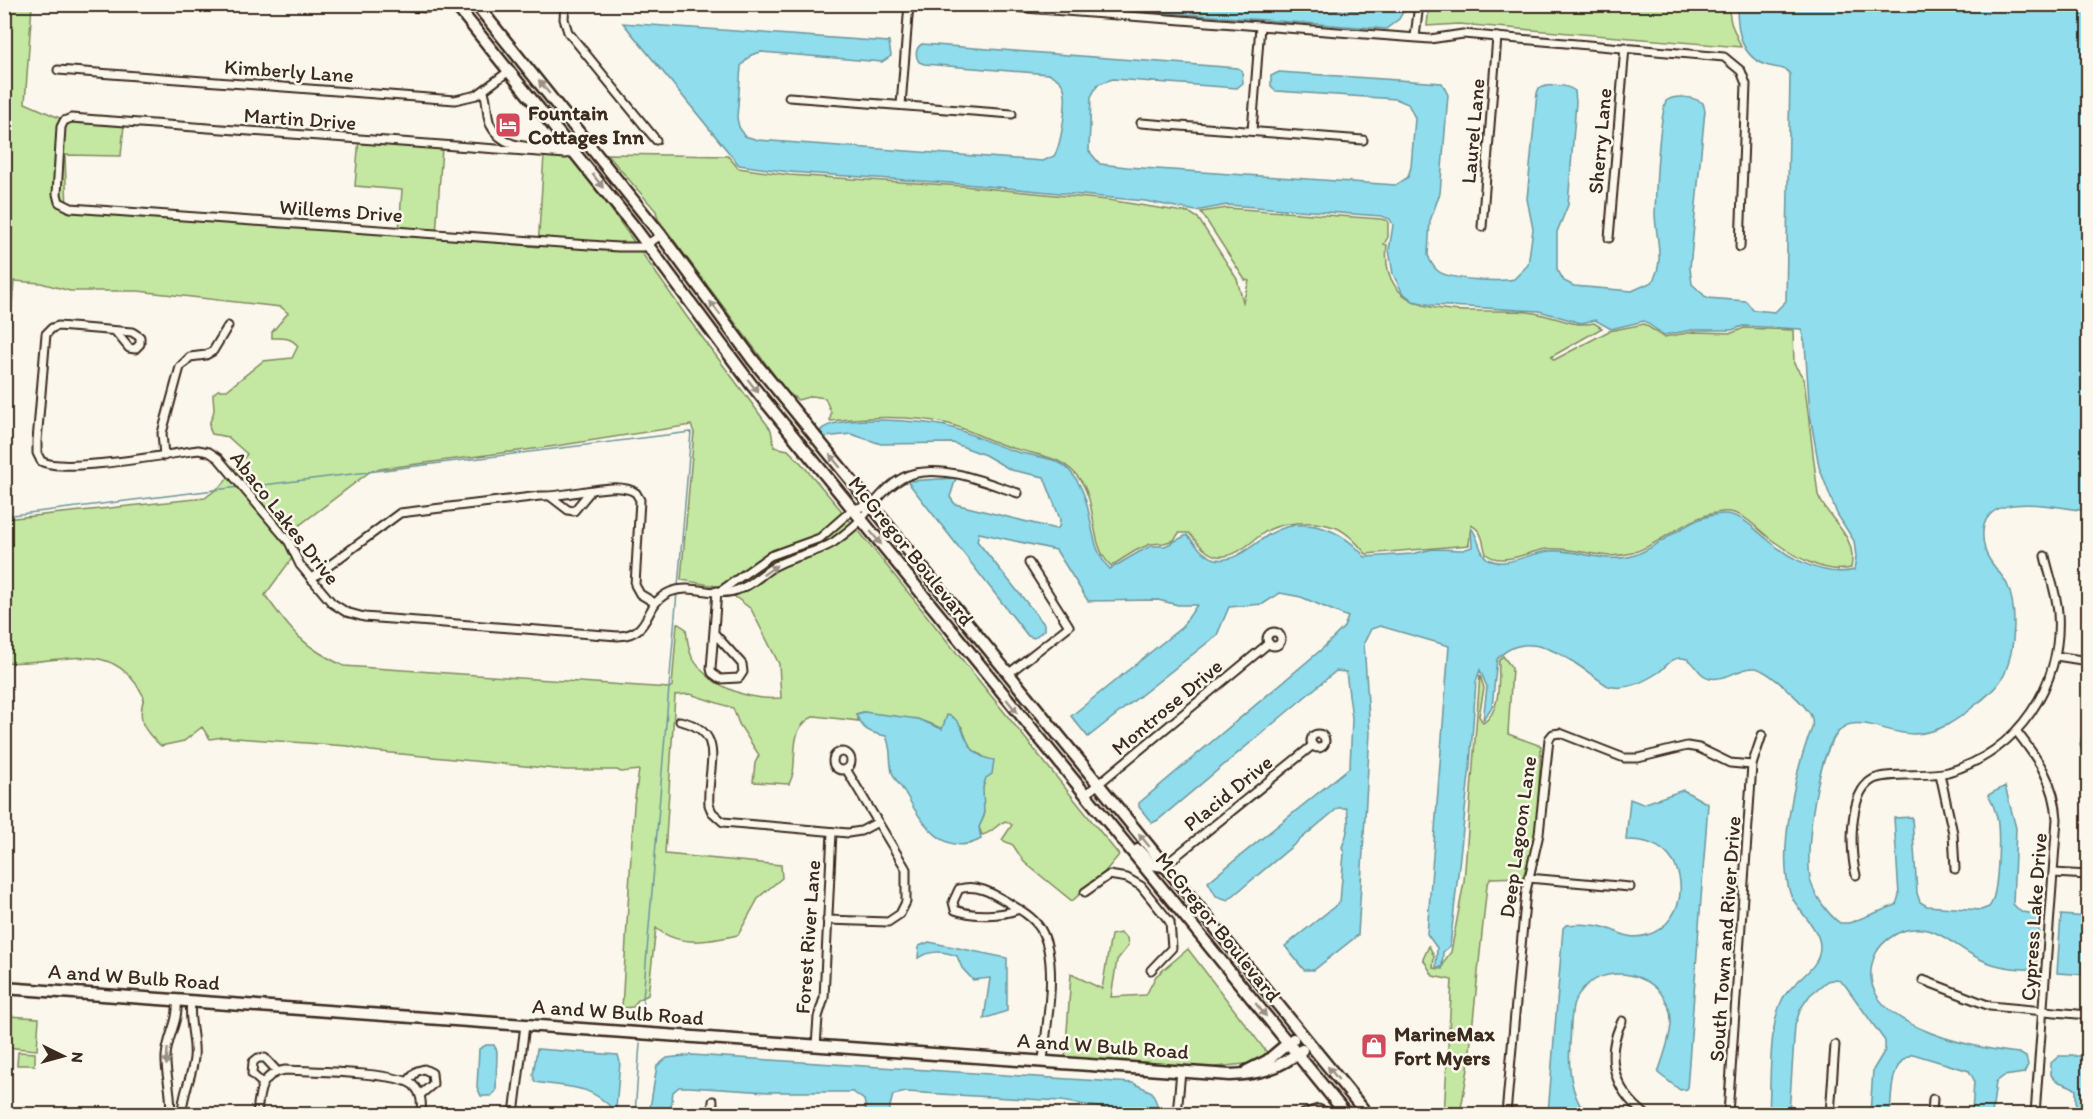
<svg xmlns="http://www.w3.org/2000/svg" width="2093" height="1119" font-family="Itim,sans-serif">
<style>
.green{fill:#c4e8a2;stroke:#808960;stroke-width:1.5;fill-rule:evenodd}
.water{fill:#8fdded;stroke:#6d959a;stroke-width:1.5}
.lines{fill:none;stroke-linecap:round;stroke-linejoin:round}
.stream{stroke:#6d959a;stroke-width:1.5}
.street-casing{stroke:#3b2a1e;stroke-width:11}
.secondary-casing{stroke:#3b2a1e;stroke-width:15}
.street{stroke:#fbf7ec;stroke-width:7}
.secondary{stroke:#fbf7ec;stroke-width:10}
.oneway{fill:#9b9085}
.labels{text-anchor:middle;stroke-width:5;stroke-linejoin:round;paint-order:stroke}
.street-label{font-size:21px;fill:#3b2a1e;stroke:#fbf7ec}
.poi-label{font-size:21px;font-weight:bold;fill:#3b2a1e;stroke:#fbf7ec;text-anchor:start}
</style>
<rect width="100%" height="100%" fill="#fbf7ec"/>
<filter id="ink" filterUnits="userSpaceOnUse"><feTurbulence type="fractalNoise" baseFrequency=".0167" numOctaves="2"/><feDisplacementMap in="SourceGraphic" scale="12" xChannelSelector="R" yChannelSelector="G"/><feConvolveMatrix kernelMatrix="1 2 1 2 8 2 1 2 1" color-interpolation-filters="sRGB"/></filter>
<g filter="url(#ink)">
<!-- green -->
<g class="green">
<path d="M8 5H32L25 103 64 120 124 125 121 156 65 155 67 212 399 231 402 190 355 186 359 138 442 147 436 236 538 247 544 155 572 154 687 317 753 405 771 430 774 447 788 450 801 463 858 530 1119 855 1103 874 1072 901 1024 862 1013 845 1002 840 1012 825 1006 821C996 824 993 833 982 835L979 827 984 816 982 796 987 759 969 747 962 727 947 716 943 729 929 723 863 712 856 714 859 721 815 716C784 728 801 764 789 784L753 782 755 763 759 755 739 724 733 708 690 694 675 695 665 854 781 865 782 878 759 897 738 935C711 941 680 948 656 928L648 995 638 1000 633 1007 622 1008 634 805 639 770 621 772 617 770H566L371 751 348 746 223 737 210 739 202 727 184 741 161 746C143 730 137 721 144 697 111 633 59 667 5 662V519L205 498 223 484 247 454 228 437 212 434C205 423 213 420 214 410 214 405 213 399 213 394L218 390H227L263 361 292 358 298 346C291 337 283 338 272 338V332L288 313 281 307 138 291H70L41 283 14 281 5 385 4 60ZM691 425 694 432 681 580 722 587 751 609 779 664 781 698C748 701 708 686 692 657 688 649 687 638 686 629L677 623 672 686 669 688 344 666C303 647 291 631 265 595L293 557 284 537 372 470 556 446Z"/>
<path d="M1429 5H1728L1731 23 1741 47 1459 24 1427 26Z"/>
<path d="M607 154 728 156 738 168 789 175 963 186 1108 200 1190 213 1198 218 1237 279 1243 302 1249 281 1245 280 1201 212 1227 208 1381 219 1388 221V237L1384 244 1387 245C1378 328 1475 307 1528 312 1551 314 1572 328 1594 323L1602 328 1551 357 1554 360 1609 331 1644 324 1664 337 1693 332 1732 333 1744 328 1793 330 1794 364 1804 379 1818 495C1829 522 1858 535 1851 568 1824 575 1793 555 1772 540 1756 529 1744 510 1722 512 1687 515 1663 544 1632 553 1602 562 1577 546 1547 549 1529 551 1502 567 1486 554 1482 542 1484 532 1471 525L1469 545 1366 554C1358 544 1347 531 1334 527 1314 520 1279 521 1262 534 1250 543 1234 559 1217 556 1206 554 1196 541 1189 533H1179L1174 540 1164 543 1150 544 1135 551 1111 566C1089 545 1098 507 1081 481 1063 454 1037 456 1009 447 989 441 970 430 949 424 914 415 866 417 830 421L831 412 825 398 812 396 798 400 786 391 658 219 656 211Z"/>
<path d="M1503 656 1512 668 1508 734 1541 746 1536 835 1523 877 1491 878 1487 885 1468 1069 1460 1114H1444L1452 980 1433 976 1423 959 1429 946 1434 956 1433 968 1442 969 1445 960 1451 952 1464 882 1480 675 1484 688 1479 716 1483 723C1502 711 1498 680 1499 660Z"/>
<path d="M1120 933 1127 938 1128 946 1117 960 1111 997 1146 995 1156 976 1188 949 1268 1054 1255 1063 1216 1067 1212 1070 1065 1060 1071 974 1102 989 1111 935Z"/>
<path d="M8 1016 39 1018 37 1050 5 1047Z"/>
<path d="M18 1052 35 1053V1065H17Z"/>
</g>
<!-- water -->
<g class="water">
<path d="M1284 4 1331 11 1361 10 1364 5H1407L1399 19 1386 29 1060 5Z"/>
<path d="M1737 5H2088V515L2081 510C2046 506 1969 487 1985 550 1989 564 2001 572 2007 584 2018 609 2015 648 2005 673 2000 685 1984 699 1974 706 1956 721 1939 733 1914 734 1893 735 1860 716 1844 727 1817 744 1805 848 1810 878 1812 892 1828 915 1840 923H1849L1896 905 1899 895 1894 818 1912 817 1917 893 1920 902 1927 906 1981 910 1989 907C1999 896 2000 834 1997 817 1995 809 1992 802 1988 795L2005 786 2016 828 2013 904 2021 912 2040 914 2036 970C2018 969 1999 968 1982 960 1960 951 1939 926 1913 929 1899 930 1883 940 1876 953 1843 1023 1975 1049 2019 1053L2026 1057 2028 1065 2024 1073 2004 1076 1996 1082 1992 1114H1972L1974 1080 1969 1071 1913 1054C1889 1062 1892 1094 1890 1114H1870L1873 1070 1885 1050V1041L1845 985 1837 979 1827 981 1810 995 1801 1008 1795 1025 1789 1114H1769C1771 1082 1768 1026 1783 998 1793 981 1820 969 1820 948 1821 928 1797 912 1790 893 1777 852 1796 767 1812 728 1813 722 1812 716 1808 711 1800 700 1768 670 1755 668 1739 667 1727 681 1710 678 1697 676 1695 658 1682 658 1671 657 1666 667 1659 672 1644 682 1625 691 1608 686 1577 666 1531 622 1497 659L1492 707 1483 720 1487 687 1480 670 1476 682 1470 766 1450 946 1443 952 1442 967H1436L1437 948 1427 934 1449 646 1380 626 1371 629 1364 643 1370 733 1358 935 1314 970H1304L1285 946 1340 902 1344 853 1342 847C1347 835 1351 820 1346 808H1338L1228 900 1216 896 1208 882 1350 767 1352 718 1346 672 1336 671 1158 820 1152 823 1139 807V803L1322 649 1344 627 1348 617 1301 597 1280 593 1263 604 1229 607 1217 635 1088 737 1071 716 1182 627 1197 605H1178L1158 600 1088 601 1056 550 979 533 977 541 1044 624V630L1034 638 1028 636 907 481 956 478 950 497 955 504 1056 529 1059 527 1060 519 1044 477 1011 470 985 455 953 443 881 444 851 434 825 437 820 431C833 413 928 421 949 427 972 433 992 445 1014 451 1032 457 1054 455 1069 470 1098 501 1084 543 1110 569L1139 552 1151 546H1165L1187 535C1195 544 1204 556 1216 559 1235 563 1255 543 1270 534 1304 514 1342 529 1365 557L1412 554 1433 549 1463 550 1472 547 1471 528C1479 536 1479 554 1488 559 1505 569 1531 552 1550 551 1579 549 1605 565 1635 555 1662 546 1694 512 1725 514 1743 515 1754 529 1767 539 1788 558 1825 578 1854 570L1856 557 1854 541 1837 514 1819 467 1810 415 1805 344 1801 329 1743 326 1732 330H1692L1664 335 1644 321 1611 329 1595 320 1581 323 1539 311 1431 305 1413 301 1402 292 1393 274 1389 250 1393 225 1390 219 1381 216 1227 205 1196 211 1145 201 964 184 789 172 739 165 623 23 889 42 891 56 882 62 761 52 751 55 741 66 737 118 739 127 745 136 758 140 1043 161 1054 156C1061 146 1069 96 1063 86 1060 80 1054 76 1048 74L924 64 919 62C915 56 915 48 922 44L1238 68 1242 71 1243 83 1237 88 1113 79 1098 84 1091 97 1089 151 1100 164 1127 167 1396 185 1408 177 1411 167 1415 118 1408 104 1396 99 1276 91 1271 86V76L1279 72 1442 83 1448 95 1440 193 1430 221 1428 255C1430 261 1433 267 1438 271 1449 280 1500 282 1514 279L1528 265 1533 229 1527 199 1537 93 1539 88C1550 84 1566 84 1575 91L1576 102 1568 205 1557 232V269L1564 281 1574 286 1632 291 1652 282C1666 261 1655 235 1655 213 1656 184 1658 127 1666 101 1675 94 1694 97 1703 103L1705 110 1690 268 1692 284 1707 298 1746 301 1753 310 1775 312 1786 301 1790 74C1785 67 1777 68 1769 66 1740 58 1737 30 1737 5Z"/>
<path d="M2088 707V769L2080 745Z"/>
<path d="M864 712 918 719 942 729 947 715C970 720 958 755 994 760L992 774 986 778 983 787 984 816 979 827 981 839C946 859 921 823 907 796 903 788 895 781 892 772 889 760 892 749 886 736 870 733 862 730 856 714Z"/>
<path d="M1683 790 1708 804 1687 1089 1680 1090 1658 1073C1663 1057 1670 1040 1671 1024 1673 971 1594 954 1574 1003 1570 1015 1571 1032 1570 1044 1568 1069 1571 1095 1586 1114H1548L1563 928 1566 925C1577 924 1591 924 1603 927 1619 931 1628 941 1647 935 1690 922 1692 857 1649 843 1642 840 1633 840 1626 840L1630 799 1643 804Z"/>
<path d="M2061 915 2088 917V975L2057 973Z"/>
<path d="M929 942 1007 958V1011L984 1019 990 978 973 980 962 968 957 956C943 951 931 950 918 958L919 946Z"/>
<path d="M486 1045H494L497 1051 496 1091 491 1096H481L477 1087 479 1049Z"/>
<path d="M537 1049 618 1055 620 1062 616 1108 613 1109C587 1083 569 1088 535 1082L533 1075Z"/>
<path d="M692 1055 1133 1083 1152 1092 1157 1104 1156 1114H1113L1104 1108 1061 1101 906 1092 893 1095 888 1114H867L864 1100 853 1092H768L689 1087H679L673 1092 670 1114H649L657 1066 667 1058Z"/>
<path d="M2059 1056H2088V1114H2076V1090C2068 1082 2057 1085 2051 1075V1063Z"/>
</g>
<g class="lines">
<!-- stream -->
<g class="stream">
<path d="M247 487 691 432 678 587"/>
<path d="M4 516 239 487"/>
<path d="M641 1023 677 592"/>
<path d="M635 1114 640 1043"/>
</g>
<defs>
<g id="street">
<path d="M366 4 427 8 435 4"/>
<path d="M565 4 564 19 568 32 656 140"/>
<path d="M974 4 1430 39 1463 34 1724 57 1741 71 1746 84 1740 247"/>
<path d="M1415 37 1419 4"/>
<path d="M58 70 455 100 477 95 509 71"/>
<path d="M484 92C488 102 486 114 490 124 505 156 544 143 572 150"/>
<path d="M789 97 1012 114"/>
<path d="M901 105 909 4"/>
<path d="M1141 123 1363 140"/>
<path d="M1252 131 1260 26"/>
<path d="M574 151 566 154 71 118 64 121 61 127 57 194 59 202 71 208 618 247H643L661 235"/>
<path d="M1482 227 1497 37"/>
<path d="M1609 238 1625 47"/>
<path d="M115 331 129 348 135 349 140 344V337L132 332 58 326 52 328 46 334 37 441V453L41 461C62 474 169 454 198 450L209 452 218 458 289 542 300 565 332 603 346 612 364 617 618 636C654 634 642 604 670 592 692 583 716 598 737 590 752 586 762 573 775 566 794 555 816 554 834 542 843 535 855 527 862 518 876 501 892 478 916 473 950 466 986 483 1018 493"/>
<path d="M164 456 162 433 180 367 190 357 206 355 213 351 228 326"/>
<path d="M551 497 568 510 574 511 589 493"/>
<path d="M311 579 400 513 540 496C568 498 617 479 636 493L640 500 635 585 640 594 655 603"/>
<path d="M722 590 770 556 820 538 853 509 870 505"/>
<circle cx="1274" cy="639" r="7"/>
<path d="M714 633 742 664 743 672 739 678 720 679 712 673 711 669 717 591"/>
<path d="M2056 656 2088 661"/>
<path d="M1008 674 1069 626 1029 563"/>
<path d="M680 721C729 732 706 768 709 805L712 812 723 822 848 833 861 831 878 822"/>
<path d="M2017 732C2038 759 2055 783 2057 819L2035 1114"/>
<circle cx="1318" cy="741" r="7"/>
<circle cx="842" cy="761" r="9"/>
<path d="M1940 774 1953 833 1955 869"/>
<path d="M1085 795 1269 643"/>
<path d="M1164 866 1313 745"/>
<path d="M2054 873 2088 875"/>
<path d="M1856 875C1850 852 1848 794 1872 780 1885 772 1928 777 1948 772 2018 752 2063 685 2058 613 2057 594 2049 575 2045 556"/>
<path d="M1528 878 1630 887"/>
<path d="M1085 892 1109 875 1127 878 1141 886 1170 922 1172 948 1151 970"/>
<path d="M1019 909C1001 916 974 917 955 910L953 902 959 889C978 884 992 893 1007 902 1019 909 1032 916 1040 928 1060 960 1046 1025 1043 1061"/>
<path d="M827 920 888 922 900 914 906 902V869L846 769"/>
<path d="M1923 980 1990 1006 2088 1015"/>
<path d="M1622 1021C1604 1057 1614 1090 1645 1114"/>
<path d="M816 1046 818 1017 824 998 832 832"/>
<path d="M408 1081 417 1071 424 1069 432 1073 433 1084 420 1095"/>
<path d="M262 1083 252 1074 253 1062 258 1058H265L277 1071"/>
<path d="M170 1114C173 1094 165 1076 166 1057 167 1036 179 1023 177 1000"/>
<path d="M182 1114C182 1094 192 1078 194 1058 196 1039 188 1021 191 1001"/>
<path d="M257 1114C259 1093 260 1074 285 1070 308 1071 399 1072 413 1085 422 1093 422 1104 421 1114"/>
<path d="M514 1114 525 1025"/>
<path d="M712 1114 713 1101"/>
<path d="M1177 1114 1181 1071"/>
<path d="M1303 1114 1318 1109 1332 1114"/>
<path d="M1506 1114 1526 891 1539 834 1549 739 1553 734 1560 733 1624 758H1638L1687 746 1699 748 1730 763 1752 765"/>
<path d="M1728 1114 1752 765 1762 735"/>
<path d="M1830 1114 1835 1045"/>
<path d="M1932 1114 1933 1099"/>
</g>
<g id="secondary">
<path d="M455 4 635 228 751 384 1346 1114"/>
<path d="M476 4 661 235 753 360 1367 1114"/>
<path d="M1138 850 1151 864 1164 866"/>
<path d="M4 988 1230 1075C1259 1074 1278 1069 1302 1050"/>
<path d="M1247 1071 1267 1061 1293 1039"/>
</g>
</defs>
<!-- street casing -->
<use href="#street" class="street-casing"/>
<!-- secondary casing -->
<use href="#secondary" class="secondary-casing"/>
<!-- street -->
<use href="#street" class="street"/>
<!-- secondary -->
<use href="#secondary" class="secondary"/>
</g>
<!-- one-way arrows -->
<defs><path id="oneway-solid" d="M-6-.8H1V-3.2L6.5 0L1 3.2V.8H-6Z" transform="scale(1.5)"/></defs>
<g class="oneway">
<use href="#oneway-solid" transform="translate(544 87) rotate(-129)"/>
<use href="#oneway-solid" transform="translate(598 181) rotate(52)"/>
<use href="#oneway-solid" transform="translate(715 308) rotate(-127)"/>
<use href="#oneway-solid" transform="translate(753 386) rotate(52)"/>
<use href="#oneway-solid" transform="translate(835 461) rotate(-129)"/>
<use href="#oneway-solid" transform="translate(876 538) rotate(51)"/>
<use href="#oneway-solid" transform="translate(770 570) rotate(-35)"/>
<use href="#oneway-solid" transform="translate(1012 706) rotate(51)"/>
<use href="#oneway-solid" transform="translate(1144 840) rotate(-129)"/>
<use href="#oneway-solid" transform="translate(1261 1010) rotate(51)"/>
<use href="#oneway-solid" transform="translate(167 1057) rotate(94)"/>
<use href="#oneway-solid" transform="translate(1333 1073) rotate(-129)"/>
</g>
</g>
<!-- icons -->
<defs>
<symbol id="hotel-square" viewBox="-11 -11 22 22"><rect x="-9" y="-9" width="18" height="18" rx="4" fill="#d1495b" stroke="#fbf7ec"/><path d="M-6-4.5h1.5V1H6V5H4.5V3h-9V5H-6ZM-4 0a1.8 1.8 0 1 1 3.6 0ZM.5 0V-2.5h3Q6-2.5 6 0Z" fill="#fff"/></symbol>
<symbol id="shop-square" viewBox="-11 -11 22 22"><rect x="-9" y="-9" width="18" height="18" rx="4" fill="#d1495b" stroke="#fbf7ec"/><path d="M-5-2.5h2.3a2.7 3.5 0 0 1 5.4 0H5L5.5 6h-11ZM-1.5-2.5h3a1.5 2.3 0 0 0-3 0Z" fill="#fff"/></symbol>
</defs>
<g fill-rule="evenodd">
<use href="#hotel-square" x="493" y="110" width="30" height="30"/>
<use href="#shop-square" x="1359" y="1031" width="30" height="30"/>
</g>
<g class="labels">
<!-- street labels -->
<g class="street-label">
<text transform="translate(289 71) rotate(4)" y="7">Kimberly Lane</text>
<text transform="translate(300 119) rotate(4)" y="7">Martin Drive</text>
<text transform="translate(1473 131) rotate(-85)" y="7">Laurel Lane</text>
<text transform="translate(1600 141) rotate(-85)" y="7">Sherry Lane</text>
<text transform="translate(341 211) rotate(4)" y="7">Willems Drive</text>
<text transform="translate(285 518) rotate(52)" y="7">Abaco Lakes Drive</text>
<text transform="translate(911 551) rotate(51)" y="7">McGregor Boulevard</text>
<text transform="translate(1167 707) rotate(-40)" y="7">Montrose Drive</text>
<text transform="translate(1228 793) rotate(-39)" y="7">Placid Drive</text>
<text transform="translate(1518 837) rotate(-82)" y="7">Deep Lagoon Lane</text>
<text transform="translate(2034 917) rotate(-86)" y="7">Cypress Lake Drive</text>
<text transform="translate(1218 927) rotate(51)" y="7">McGregor Boulevard</text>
<text transform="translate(808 937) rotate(-86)" y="7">Forest River Lane</text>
<text transform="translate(1725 939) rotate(-86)" y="7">South Town and River Drive</text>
<text transform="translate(134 977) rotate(4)" y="7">A and W Bulb Road</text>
<text transform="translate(618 1012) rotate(4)" y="7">A and W Bulb Road</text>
<text transform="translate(1103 1046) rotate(4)" y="7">A and W Bulb Road</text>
</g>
<!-- poi labels -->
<g class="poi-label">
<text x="528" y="120">Fountain<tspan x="528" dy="24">Cottages Inn</tspan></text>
<text x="1394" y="1041">MarineMax<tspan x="1394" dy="24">Fort Myers</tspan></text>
</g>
</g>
<!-- margin -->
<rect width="2093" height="1119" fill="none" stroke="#fbf7ec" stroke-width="24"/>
<rect x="12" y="12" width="2069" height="1095" fill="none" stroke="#3b2a1e" stroke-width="2" filter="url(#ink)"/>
<!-- north arrow -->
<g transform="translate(63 1056) rotate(95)" stroke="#fbf7ec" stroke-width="4.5" paint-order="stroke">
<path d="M0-4.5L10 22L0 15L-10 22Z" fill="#3b2a1e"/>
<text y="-9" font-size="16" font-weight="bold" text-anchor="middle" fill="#3b2a1e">N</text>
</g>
</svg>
